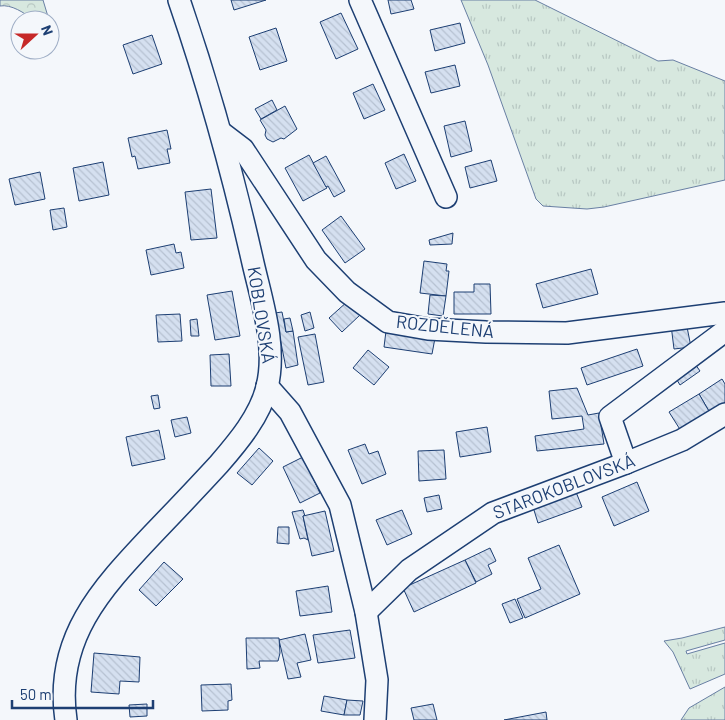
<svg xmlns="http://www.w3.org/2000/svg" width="725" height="720" font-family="Barlow,sans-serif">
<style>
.grass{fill:url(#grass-tufts);stroke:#687fa3}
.forest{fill:url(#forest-crowns);stroke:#687fa3}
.building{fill:url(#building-back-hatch);stroke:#1d3f73}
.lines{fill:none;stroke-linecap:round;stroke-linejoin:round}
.minor-casing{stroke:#1d3f73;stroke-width:24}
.minor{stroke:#f4f7fb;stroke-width:21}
.labels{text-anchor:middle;stroke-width:4;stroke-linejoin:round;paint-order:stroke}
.street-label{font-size:18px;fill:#1d3f73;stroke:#f4f7fb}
</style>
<defs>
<pattern id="grass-tufts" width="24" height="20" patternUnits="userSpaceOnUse" patternTransform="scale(1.25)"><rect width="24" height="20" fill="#d7e8df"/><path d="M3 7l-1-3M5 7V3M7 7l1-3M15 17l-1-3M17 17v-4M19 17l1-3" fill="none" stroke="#b8c8c3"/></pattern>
<pattern id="forest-crowns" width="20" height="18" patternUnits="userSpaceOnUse" patternTransform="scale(1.25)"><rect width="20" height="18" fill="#d7e8df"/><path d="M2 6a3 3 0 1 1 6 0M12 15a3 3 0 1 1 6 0" fill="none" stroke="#b8c8c3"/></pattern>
<pattern id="building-back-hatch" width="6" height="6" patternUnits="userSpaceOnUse" patternTransform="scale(1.25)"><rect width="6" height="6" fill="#d5e0f0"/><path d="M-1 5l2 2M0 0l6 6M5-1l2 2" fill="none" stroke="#b6c1d1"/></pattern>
</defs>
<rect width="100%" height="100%" fill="#f4f7fb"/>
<!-- grass -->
<g class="grass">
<path d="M461 0H535L658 61 673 60 725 81V180L604 207 587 209 543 206 536 199 488 65Z"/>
<path d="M725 627V640L686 651 687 654 725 643V674L690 689 673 652 664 641 682 638Z"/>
<path d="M725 687V720H681L689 708Z"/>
</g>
<!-- forest -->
<path class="forest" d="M0 0H43L49 20H33C25 13 11 4 0 6Z"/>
<!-- building -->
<g class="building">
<path d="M231 0H266L234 10Z"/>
<path d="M388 0H411L414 9 391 14Z"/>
<path d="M341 13 358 49 336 59 320 22Z"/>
<path d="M460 23 465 43 435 51 430 30Z"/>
<path d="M276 28 287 61 260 70 249 37Z"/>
<path d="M152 35 162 64 133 74 123 45Z"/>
<path d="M455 65 460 86 431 93 425 72Z"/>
<path d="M373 84 385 110 364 119 353 93Z"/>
<path d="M272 100 277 110 261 119 255 109Z"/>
<path d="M285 106 297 129 284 139 281 138 273 142 267 139 265 135 266 130 260 120Z"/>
<path d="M465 121 472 151 451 157 444 126Z"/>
<path d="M167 130 171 149H167L170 163 138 169 135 156 132 157 128 138Z"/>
<path d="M404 154 416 181 396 189 385 163Z"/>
<path d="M309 155 327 188 303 201 285 168Z"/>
<path d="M326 156 345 191 334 197 328 186 326 187 313 163Z"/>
<path d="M491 160 497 181 470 188 465 167Z"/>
<path d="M103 162 109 195 79 201 73 168Z"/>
<path d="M40 172 45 199 15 205 9 179Z"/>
<path d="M211 189 217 238 191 240 185 192Z"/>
<path d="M64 208 67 227 53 230 50 210Z"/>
<path d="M341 216 365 249 345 263 322 230Z"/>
<path d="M453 233 452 244 430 245 429 240Z"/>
<path d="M174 244 176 253 181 252 184 268 151 275 146 250Z"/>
<path d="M424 261 447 264 446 271H449L446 296 420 293Z"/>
<path d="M591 269 598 294 543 308 536 284Z"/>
<path d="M474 284H490L491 314H454V292H474Z"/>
<path d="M232 291 240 336 215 340 207 295Z"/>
<path d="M430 295 446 296 443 316 428 314Z"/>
<path d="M348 301 360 315 342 332 329 318Z"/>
<path d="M282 312 286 332 293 331 298 365 286 368 275 313Z"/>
<path d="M310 312 314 328 305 331 301 315Z"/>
<path d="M180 314 182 341 158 342 156 315Z"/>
<path d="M290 318 293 331 286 332 284 319Z"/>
<path d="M197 319 199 336H191L190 320Z"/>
<path d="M686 322 691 347 674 349 671 325Z"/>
<path d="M386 331 435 338 432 354 384 347Z"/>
<path d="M315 334 324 382 308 385 298 337Z"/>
<path d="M637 349 643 366 587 385 581 368Z"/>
<path d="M368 350 389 367 374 385 353 368Z"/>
<path d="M229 354 231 386H211L210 355Z"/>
<path d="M693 361 700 371 680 385 674 375Z"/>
<path d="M722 379 725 384V404L710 413 699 394Z"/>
<path d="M577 388 588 415 599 413 604 444 537 451 535 436 584 429 582 416 552 419 549 391Z"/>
<path d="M699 394 710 413 681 431 669 412Z"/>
<path d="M158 395 160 408 154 409 151 396Z"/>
<path d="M187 417 191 433 175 437 171 420Z"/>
<path d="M487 427 491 452 460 457 456 432Z"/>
<path d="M159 430 165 459 132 466 126 437Z"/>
<path d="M365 444 369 454 378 451 386 474 362 484 348 450Z"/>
<path d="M259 448 273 461 252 485 237 473Z"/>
<path d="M444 450 446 479 419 481 418 451Z"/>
<path d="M303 457 320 493 300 503 283 467Z"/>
<path d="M637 482 649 511 614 526 602 497Z"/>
<path d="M576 492 582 507 538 523 533 507Z"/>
<path d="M439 495 442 509 427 512 424 498Z"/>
<path d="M303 510 305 516H303L308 540 304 538 300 539 292 512Z"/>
<path d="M402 510 412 534 387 545 376 520Z"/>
<path d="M325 511 334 551 312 556 303 516Z"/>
<path d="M278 527H289V544L277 543Z"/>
<path d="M559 545 580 594 525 618 517 599 541 589 528 558Z"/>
<path d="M490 548 496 561 488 565 492 574 476 582 465 560Z"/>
<path d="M465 560 476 583 414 612 403 588Z"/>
<path d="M164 562 183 579 156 606 139 590Z"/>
<path d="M328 586 332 612 300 616 296 591Z"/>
<path d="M515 599 523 618 510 623 502 604Z"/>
<path d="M350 630 355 658 318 663 313 635Z"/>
<path d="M305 634 311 660 297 663 301 677 288 679 279 640Z"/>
<path d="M246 638H279L280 653 278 661H259L260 668 247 669Z"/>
<path d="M94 653 140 657 139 682 120 681 119 694 91 692Z"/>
<path d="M231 684 232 700 228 701V710L202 711 201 685Z"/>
<path d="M324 696 347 700 344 715 321 711Z"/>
<path d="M347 700 363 701 360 715H344Z"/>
<path d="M147 704V716L130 717 129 705Z"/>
<path d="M433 704 437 720H414L411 708Z"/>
<path d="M546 712 547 720H504Z"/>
</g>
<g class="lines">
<defs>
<g id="minor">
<path d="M360 0 446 197"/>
<path d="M222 133 243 149 316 260 347 292 388 322 428 329 486 332 567 333 725 313"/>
<path d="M267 386 290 412 340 505 366 612 377 680 375 720"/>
<path d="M626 463 610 417 725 331"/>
<path d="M366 612 409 570 493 513 626 463 682 440 725 414"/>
<path d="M66 720C54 639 101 589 152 535 175 511 197 488 219 464 238 442 260 416 267 387 277 347 262 302 253 263 233 174 209 87 179 0"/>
</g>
</defs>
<!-- minor casing -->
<use href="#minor" class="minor-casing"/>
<!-- minor -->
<use href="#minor" class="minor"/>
</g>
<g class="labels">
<!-- street labels -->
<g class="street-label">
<text transform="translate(261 315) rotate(81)" y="6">KOBLOVSKÁ</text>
<text transform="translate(445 327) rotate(6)" y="6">ROZDĚLENÁ</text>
<text transform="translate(564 487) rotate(-21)" y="6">STAROKOBLOVSKÁ</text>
</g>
</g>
<!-- north arrow -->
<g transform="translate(35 35) rotate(69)"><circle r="24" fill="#f4f7fb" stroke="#9eadc5"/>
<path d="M0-4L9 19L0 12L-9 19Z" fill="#c62828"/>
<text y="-8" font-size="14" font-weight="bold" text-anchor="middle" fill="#1d3f73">N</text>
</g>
<!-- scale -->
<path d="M12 700v8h141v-8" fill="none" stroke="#1d3f73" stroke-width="2.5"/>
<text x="20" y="700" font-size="15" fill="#1d3f73" stroke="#f4f7fb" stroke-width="4" paint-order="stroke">50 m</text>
</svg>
